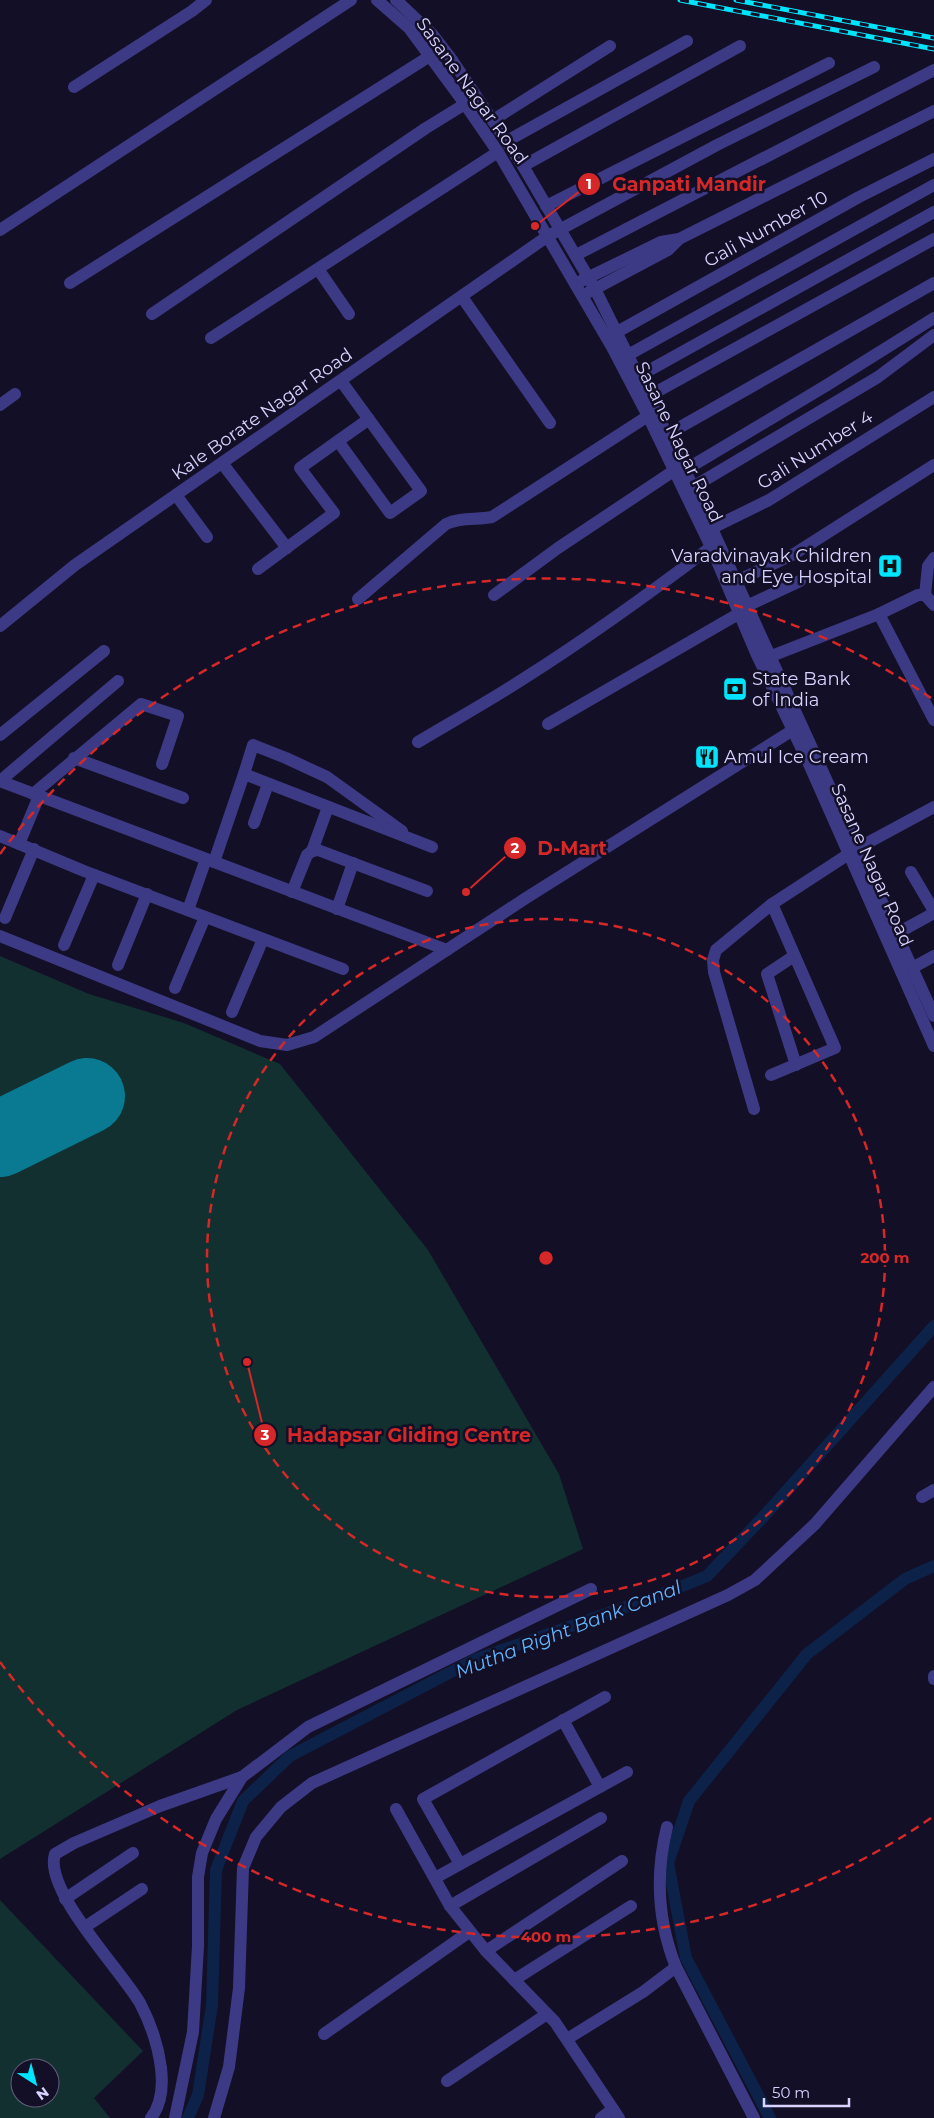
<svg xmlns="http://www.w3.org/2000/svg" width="934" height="2118" font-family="Montserrat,sans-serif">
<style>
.green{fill:#12302f;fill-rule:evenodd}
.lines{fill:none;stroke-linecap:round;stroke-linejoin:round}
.canal{stroke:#0c2248;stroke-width:12}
.runway{stroke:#0a7a92;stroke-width:76}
.minor{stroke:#3d3a85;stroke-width:12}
.rail-casing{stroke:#00e5ff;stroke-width:5}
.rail{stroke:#130f26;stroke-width:3;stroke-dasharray:9;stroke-linecap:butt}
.ring{fill:none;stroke:#d62828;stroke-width:2.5;stroke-dasharray:9 6}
.labels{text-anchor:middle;stroke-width:5;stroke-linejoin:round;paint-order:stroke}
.street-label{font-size:18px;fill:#d9d4ff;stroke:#130f26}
.poi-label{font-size:18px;fill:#d9d4ff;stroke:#130f26;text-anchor:start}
.water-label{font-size:19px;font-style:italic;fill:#62b6ff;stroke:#130f26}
.centre{fill:#d62828;stroke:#130f26;stroke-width:2.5}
.ring-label{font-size:15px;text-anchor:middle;font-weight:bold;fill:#d62828;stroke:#130f26;stroke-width:5;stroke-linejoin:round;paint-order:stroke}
.leader{fill:none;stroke:#d62828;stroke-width:2}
.callout-dot{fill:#d62828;stroke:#130f26;stroke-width:2}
.mark-label{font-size:15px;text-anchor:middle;font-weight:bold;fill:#fff}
.callout-label{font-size:19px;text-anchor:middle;font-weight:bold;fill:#d62828;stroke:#130f26;stroke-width:5;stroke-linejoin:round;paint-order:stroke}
</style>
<rect width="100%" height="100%" fill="#130f26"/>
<!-- green -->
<g class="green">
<path d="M0 956 89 994 184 1023 280 1064 428 1250 559 1474 583 1549 237 1710 0 1859Z"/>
<path d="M0 1900 143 2051 94 2098 110 2118H0ZM20 2068H50V2098H20Z"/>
</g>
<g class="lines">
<!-- canal -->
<g class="canal">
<path d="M188 2118 198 2095 212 2005 216 1870 243 1801 290 1756 474 1660 663 1594 707 1576 764 1516 934 1326"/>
<path d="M770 2118 686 1958 668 1863 689 1801 807 1654 905 1579 934 1566"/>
</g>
<!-- runway -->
<path class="runway" d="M0 1139 87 1096"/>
<!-- minor -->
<g class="minor">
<path d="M377 0 409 28 465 104 498 152 612 347 648 416 711 547 756 653 809 764 934 1046"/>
<path d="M396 0 432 34 452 60 523 166 595 289 693 487 934 1016"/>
<path d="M74 87 192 11 206 0"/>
<path d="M493 120 610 46"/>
<path d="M507 141 687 41"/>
<path d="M523 166 740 46"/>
<path d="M546 206 829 63"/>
<path d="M0 230 351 0"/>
<path d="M576 255 934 70"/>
<path d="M318 269 349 314"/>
<path d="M581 281 661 242 679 239 934 111"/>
<path d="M70 283 430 56"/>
<path d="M589 292 668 250 679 239"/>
<path d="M462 297 550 423"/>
<path d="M152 314 426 128 465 104"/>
<path d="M617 332 859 197 934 159"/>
<path d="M211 338 498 152"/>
<path d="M628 355 934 185"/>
<path d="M639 376 934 212"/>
<path d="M341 381 421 491 390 513 338 441 369 419"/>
<path d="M649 396 934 239"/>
<path d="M0 405 15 394"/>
<path d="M668 434 934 283"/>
<path d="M222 463 287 548"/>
<path d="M685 470 827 385 934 318"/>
<path d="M693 487 878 377 934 335"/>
<path d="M176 495 207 537"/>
<path d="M712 528 769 500 934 397"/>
<path d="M258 569 334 513 300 468 338 441"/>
<path d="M737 581 794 554 934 465"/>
<path d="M494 595 558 548 681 466"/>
<path d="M925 595 928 566 934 558"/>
<path d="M358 599 446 524C460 517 477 520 492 517L648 416"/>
<path d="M747 606 800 581"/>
<path d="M879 614 934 720"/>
<path d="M0 626 75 565 548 236 717 145 874 67"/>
<path d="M764 659 879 614 918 595H925L934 605"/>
<path d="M548 724 740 613"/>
<path d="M0 735 104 651"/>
<path d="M418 742C453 721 489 701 523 679 588 638 650 593 711 547"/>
<path d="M74 758 183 798"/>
<path d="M244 774 253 745 286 758 327 777 402 831"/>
<path d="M0 781 447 950"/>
<path d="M0 781 118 681"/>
<path d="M33 794 141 704 178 716 162 764"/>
<path d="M254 823 268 784"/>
<path d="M0 836 84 871 343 969"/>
<path d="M19 844 39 796"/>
<path d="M312 851 328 807"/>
<path d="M214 862 244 774 432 847"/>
<path d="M911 872 934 911"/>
<path d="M292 892 307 855 312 851 318 850 427 891"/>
<path d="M337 909 353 863"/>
<path d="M188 910 206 859"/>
<path d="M5 918 34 849"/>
<path d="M896 934 934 913"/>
<path d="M0 936 260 1041 287 1045 314 1037 526 898 793 730"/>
<path d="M64 945 94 875"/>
<path d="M794 956 767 974 796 1065"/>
<path d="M118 965 147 894"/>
<path d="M912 968 934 956"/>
<path d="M175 988 205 917"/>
<path d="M232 1012 263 939"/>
<path d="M771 1075 835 1048 772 904"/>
<path d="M754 1109 714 972 713 960 716 950 772 904 858 848 934 807"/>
<path d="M922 1497 934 1490"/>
<path d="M934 1676V1679"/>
<path d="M563 1720 600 1787"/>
<path d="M396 1809 450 1906 486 1951 555 2022 619 2118"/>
<path d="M667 1827C655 1875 658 1922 676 1967L754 2118"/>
<path d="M460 1864 423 1799 605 1697"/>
<path d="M435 1878 627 1772"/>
<path d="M65 1899 133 1853"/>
<path d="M450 1906 601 1818"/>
<path d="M85 1927 142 1889"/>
<path d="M486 1951 622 1861"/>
<path d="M514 1980 631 1906"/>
<path d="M324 2034 469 1932"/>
<path d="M567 2039 643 1992 676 1967"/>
<path d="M447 2081 547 2014"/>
<path d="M151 2118C162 2104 163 2085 161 2068 158 2044 151 2024 140 2003 121 1970 43 1890 55 1854L74 1843 160 1806 242 1777"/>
<path d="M175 2118 193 2032 198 1946V1877L202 1853 216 1819 242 1777 308 1727 591 1589"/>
<path d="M214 2118 229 2067 239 1988 243 1868 256 1837 281 1807 312 1783 728 1595 755 1580 815 1524 934 1387"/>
<path d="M601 2118 613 2109"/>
</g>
<defs>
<g id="rail">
<path d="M680 0 934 49"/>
<path d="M736 0 934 38"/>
</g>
</defs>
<!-- rail casing -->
<use href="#rail" class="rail-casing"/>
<!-- rail -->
<use href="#rail" class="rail"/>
</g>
<!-- distance rings -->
<g class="ring">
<circle cx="546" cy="1258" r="339"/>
<path d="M931 1818A679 679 0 0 1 0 1662M0 854A679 679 0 0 1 931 698"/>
</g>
<!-- icons -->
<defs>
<symbol id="hospital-square" viewBox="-11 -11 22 22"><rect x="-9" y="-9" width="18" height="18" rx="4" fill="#00e5ff" stroke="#130f26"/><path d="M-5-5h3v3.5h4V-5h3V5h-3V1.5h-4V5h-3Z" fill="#111"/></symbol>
<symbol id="bank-square" viewBox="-11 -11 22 22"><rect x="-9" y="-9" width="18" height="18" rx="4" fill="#00e5ff" stroke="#130f26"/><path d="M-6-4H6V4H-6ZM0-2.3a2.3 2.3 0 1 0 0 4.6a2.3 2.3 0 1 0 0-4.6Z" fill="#111"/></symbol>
<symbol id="restaurant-square" viewBox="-11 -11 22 22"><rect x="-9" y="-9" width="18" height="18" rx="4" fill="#00e5ff" stroke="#130f26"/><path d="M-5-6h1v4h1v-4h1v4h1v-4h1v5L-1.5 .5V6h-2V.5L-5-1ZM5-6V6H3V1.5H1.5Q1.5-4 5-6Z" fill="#111"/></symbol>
</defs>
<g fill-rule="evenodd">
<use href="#hospital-square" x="876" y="552" width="28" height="28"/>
<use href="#bank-square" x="721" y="675" width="28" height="28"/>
<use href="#restaurant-square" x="693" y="743" width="28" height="28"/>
</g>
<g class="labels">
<!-- street labels -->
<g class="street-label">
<text transform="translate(472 91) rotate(54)" y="6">Sasane Nagar Road</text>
<text transform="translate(766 229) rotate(-29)" y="6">Gali Number 10</text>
<text transform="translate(262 414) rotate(-35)" y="6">Kale Borate Nagar Road</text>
<text transform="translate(679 442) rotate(64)" y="6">Sasane Nagar Road</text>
<text transform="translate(815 450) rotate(-32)" y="6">Gali Number 4</text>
<text transform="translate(872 865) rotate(66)" y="6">Sasane Nagar Road</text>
</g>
<!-- poi labels -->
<g class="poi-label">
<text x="872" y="562" text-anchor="end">Varadvinayak Children<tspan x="872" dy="21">and Eye Hospital</tspan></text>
<text x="752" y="685">State Bank<tspan x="752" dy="21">of India</tspan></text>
<text x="724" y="763">Amul Ice Cream</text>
</g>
<!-- water labels -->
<g class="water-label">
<text transform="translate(568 1629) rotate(-21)" y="7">Mutha Right Bank Canal</text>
</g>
</g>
<circle cx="546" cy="1258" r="8" class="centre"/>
<g class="ring-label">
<text x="885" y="1263">200 m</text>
<text x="546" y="1942">400 m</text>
</g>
<!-- callouts -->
<path class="leader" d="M535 226L589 184M466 892L515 848M247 1362L265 1435"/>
<g class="callout-dot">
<circle cx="535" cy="226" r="5"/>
<circle cx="466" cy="892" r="5"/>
<circle cx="247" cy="1362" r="5"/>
<circle cx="589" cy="184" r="12"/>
<circle cx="515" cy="848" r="12"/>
<circle cx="265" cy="1435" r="12"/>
</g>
<g class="mark-label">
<text x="589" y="189">1</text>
<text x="515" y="853">2</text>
<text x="265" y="1440">3</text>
</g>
<g class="callout-label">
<text x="689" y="191">Ganpati Mandir</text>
<text x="572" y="855">D-Mart</text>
<text x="409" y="1442">Hadapsar Gliding Centre</text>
</g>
<!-- north arrow -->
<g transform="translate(35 2083) rotate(144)"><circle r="24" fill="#130f26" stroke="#625e7d"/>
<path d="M0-4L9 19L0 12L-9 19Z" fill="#00e5ff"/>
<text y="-8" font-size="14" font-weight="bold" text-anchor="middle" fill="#d9d4ff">N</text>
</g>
<!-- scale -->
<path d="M764 2098v8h85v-8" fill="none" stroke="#d9d4ff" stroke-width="2.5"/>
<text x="772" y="2098" font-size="15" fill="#d9d4ff" stroke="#130f26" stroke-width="4" paint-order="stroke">50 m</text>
</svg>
